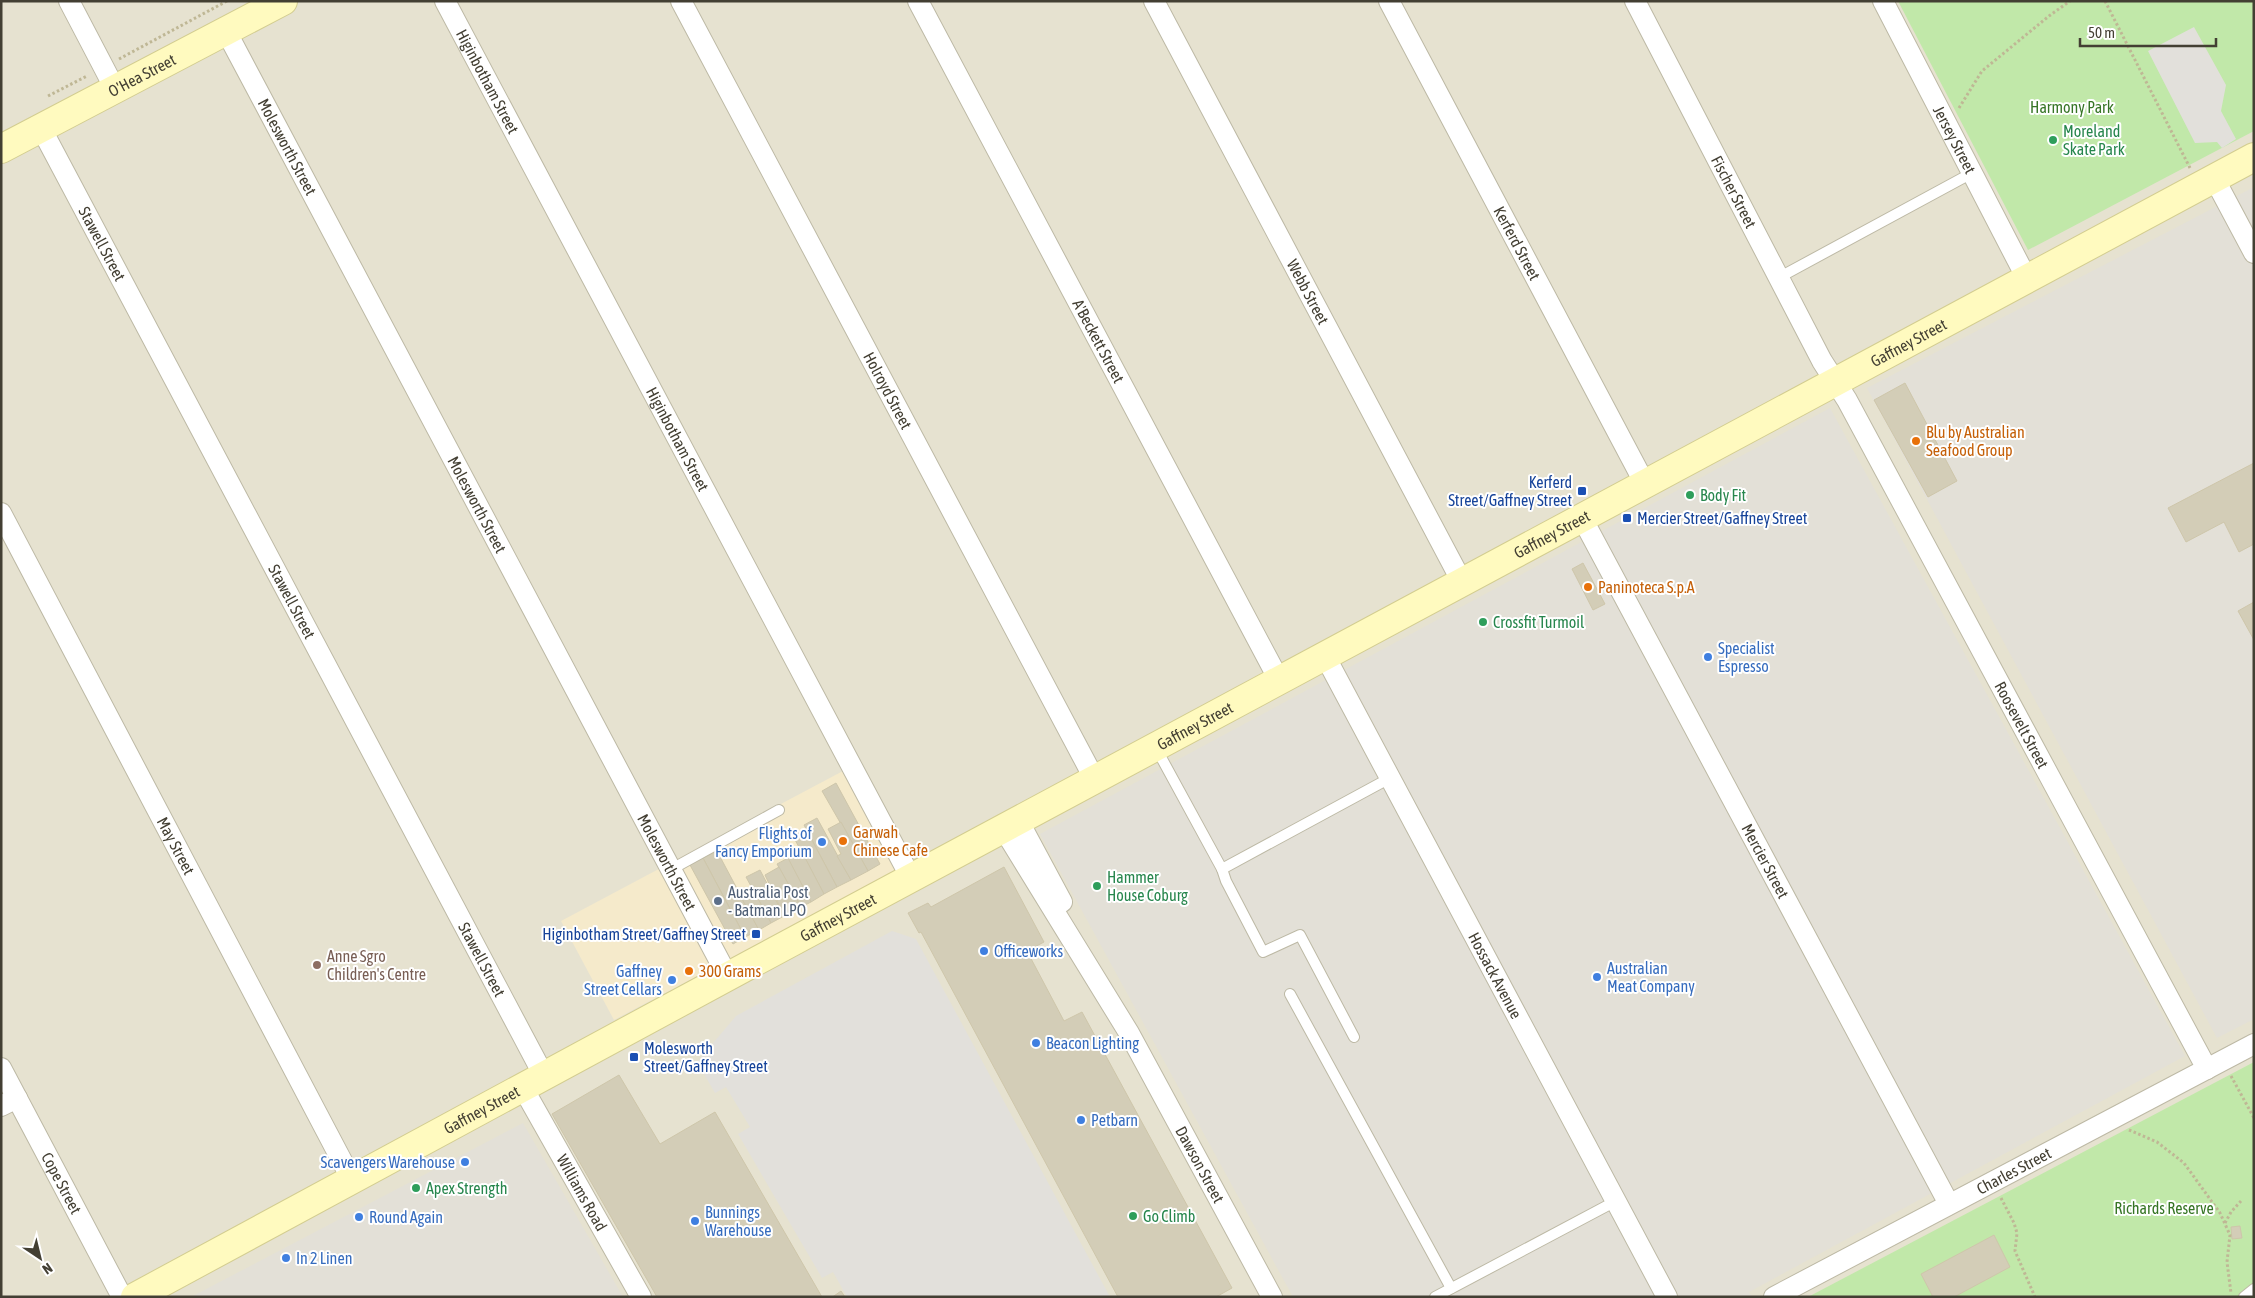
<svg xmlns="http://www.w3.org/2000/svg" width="2255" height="1298" font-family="'Asap Condensed',sans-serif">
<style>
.residential{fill:#e6e2d0}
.commercial{fill:#f5eacb}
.industrial{fill:#e3e0d7}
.green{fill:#c1e8a9}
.parking{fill:#e2e0db}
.building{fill:#d3cdb7;stroke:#cec6aa}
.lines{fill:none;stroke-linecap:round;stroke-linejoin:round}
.lane-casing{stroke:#bdb9a5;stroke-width:12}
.street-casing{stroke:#bdb9a5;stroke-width:22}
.secondary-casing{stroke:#d3cd90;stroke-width:30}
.path{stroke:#bfb795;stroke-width:3;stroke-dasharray:2.5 2.5;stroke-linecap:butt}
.lane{stroke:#fff;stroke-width:10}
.street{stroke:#fff;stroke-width:20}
.secondary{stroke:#fffabf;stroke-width:28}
.leisure-dot{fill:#2e9e5b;stroke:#fff;stroke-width:2}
.food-dot{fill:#e8710a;stroke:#fff;stroke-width:2}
.transit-dot{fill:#1a4fb4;stroke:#fff;stroke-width:2}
.shop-dot{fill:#3f7fe0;stroke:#fff;stroke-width:2}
.service-dot{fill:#5c6f8a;stroke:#fff;stroke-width:2}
.education-dot{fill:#8d6e63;stroke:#fff;stroke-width:2}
.labels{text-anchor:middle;stroke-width:4;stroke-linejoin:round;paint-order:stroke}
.street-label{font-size:16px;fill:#433f33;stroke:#fff}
.park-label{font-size:16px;fill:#367525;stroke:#fff}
.leisure-label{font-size:16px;fill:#27864d;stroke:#fff;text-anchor:start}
.food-label{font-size:16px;fill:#c56008;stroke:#fff;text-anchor:start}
.transit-label{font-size:16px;fill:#164399;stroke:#fff;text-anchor:end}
.shop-label{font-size:16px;fill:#366cbe;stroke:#fff;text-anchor:start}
.service-label{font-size:16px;fill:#4e5e75;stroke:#fff;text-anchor:start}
.education-label{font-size:16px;fill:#785e54;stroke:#fff;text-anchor:start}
</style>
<rect width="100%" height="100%" fill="#f2efe2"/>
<!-- residential -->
<rect class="residential" x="1" y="1" width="2253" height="1296"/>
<!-- commercial -->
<path class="commercial" d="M843 771 896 871 614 1020 561 921Z"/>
<!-- industrial -->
<g class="industrial">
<path d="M2254 187V1019L2217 1038 1867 388Z"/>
<path d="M1830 408 2185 1056 1749 1292 1752 1297H1293L1040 834Z"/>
<path d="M523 1123 623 1297H191Z"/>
</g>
<!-- green -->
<g class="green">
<path d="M1898 1H2254V131L2028 250Z"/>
<path d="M2254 1062V1297H1808Z"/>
</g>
<!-- parking -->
<g class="parking">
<path d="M2194 27 2226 85 2221 111 2236 139 2222 148 2217 142 2195 143 2148 51Z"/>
<path d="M892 931 916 939 1110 1297H847L833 1272 822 1278 738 1134 750 1127 726 1087 715 1093 697 1062 736 1016Z"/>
</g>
<!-- building -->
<g class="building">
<path d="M1905 383 1957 481 1928 497 1874 400Z"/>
<path d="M2254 463V544L2239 552 2224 522 2186 542 2168 508Z"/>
<path d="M1583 563 1605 604 1593 610 1572 569Z"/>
<path d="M2254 602V640L2238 611Z"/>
<path d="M836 783 880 864 868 871 822 791Z"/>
<path d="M817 818 851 880 837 887 804 825Z"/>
<path d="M841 822 868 871 851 880 837 856 841 854 828 829Z"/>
<path d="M806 829 837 887 824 894 793 836Z"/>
<path d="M792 848 795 853 801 850 824 894 811 902 784 852Z"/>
<path d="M717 851 759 930 745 937 703 858Z"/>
<path d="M703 858 745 937 733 944 690 865Z"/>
<path d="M788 858 811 902 801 907 777 864Z"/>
<path d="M779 867 801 907 784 916 765 875Z"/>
<path d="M1004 867 1044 942 1027 951 1064 1021 1082 1012 1232 1288 1216 1297H1118L921 932 919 933 908 913 928 903 931 907Z"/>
<path d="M760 870 784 916 771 923 746 877Z"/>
<path d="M754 891 771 923 759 930 741 897Z"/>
<path d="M619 1075 660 1144 715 1112 822 1297H657L552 1114Z"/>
<path d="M2240 1226 2242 1238 2232 1239 2231 1227Z"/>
<path d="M1994 1235 2010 1267 1954 1297H1933L1921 1274Z"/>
<path d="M841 1291 845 1297H832L834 1296Z"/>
</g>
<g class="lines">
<defs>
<g id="lane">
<path d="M1778 278 1972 173"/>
<path d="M1156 748 1222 869 1390 778"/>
<path d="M1222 869 1226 881 1263 952 1300 935 1354 1037"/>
<path d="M670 870 779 810"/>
<path d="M1290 994 1451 1288"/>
<path d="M1435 1297 1616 1201"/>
<path d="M2244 1297 2254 1289"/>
</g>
<g id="street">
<path d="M69 1 115 89"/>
<path id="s1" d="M445 1 911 878"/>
<path id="s2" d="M681 1 1095 780"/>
<path id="s3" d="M918 1 1279 680"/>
<path id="s4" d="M1154 1 1462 582"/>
<path id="s5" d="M1389 1 1645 484"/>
<path id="s6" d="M1635 1 1822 361 1847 400 2207 1069"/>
<path id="s7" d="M1883 1 2027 279"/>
<path id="s8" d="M226 31 728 977"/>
<path id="s9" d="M41 128 544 1076"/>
<path d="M2214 178 2254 253"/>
<path id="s10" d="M1 513 352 1180"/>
<path id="s11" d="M1582 518 1949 1204"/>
<path id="s12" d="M1325 656 1667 1297"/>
<path d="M1018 820 1062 902"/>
<path id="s13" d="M1003 828 1129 1033 1272 1297"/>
<path id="s14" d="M1 1068 122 1297"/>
<path id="s15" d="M523 1088 641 1297"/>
<path d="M1 1106 17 1098"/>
<path id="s16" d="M1774 1297 2254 1044"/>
</g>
<g id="secondary">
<path id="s17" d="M1 149 283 1"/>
<path id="s18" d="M135 1297 751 964 2254 157"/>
</g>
</defs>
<!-- lane casing -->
<use href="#lane" class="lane-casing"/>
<!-- street casing -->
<use href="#street" class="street-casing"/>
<!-- secondary casing -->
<use href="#secondary" class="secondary-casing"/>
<!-- path -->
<g class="path">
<path d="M2105 1 2190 168"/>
<path d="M119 59 227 1"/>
<path d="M48 96 87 76"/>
<path d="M1959 108 1982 71 2049 16 2070 1"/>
<path d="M2231 1076 2254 1118"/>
<path d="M2129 1130 2157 1142 2184 1163 2220 1213 2230 1235 2227 1262 2231 1293"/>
<path d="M2001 1198 2014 1223 2017 1233 2015 1251 2035 1297"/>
<path d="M2225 1223 2231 1212 2241 1201"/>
</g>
<!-- lane -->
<use href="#lane" class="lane"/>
<!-- street -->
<use href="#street" class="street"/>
<!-- secondary -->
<use href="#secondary" class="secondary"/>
</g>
<!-- markers -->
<g class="leisure-dot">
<circle cx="2053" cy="140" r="5"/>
<circle cx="1690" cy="495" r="5"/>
<circle cx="1483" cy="622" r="5"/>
<circle cx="1097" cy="886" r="5"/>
<circle cx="416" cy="1188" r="5"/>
<circle cx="1133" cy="1216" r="5"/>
</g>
<g class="food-dot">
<circle cx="1916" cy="441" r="5"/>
<circle cx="1588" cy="587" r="5"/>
<circle cx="843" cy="841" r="5"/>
<circle cx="689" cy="971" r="5"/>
</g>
<g class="transit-dot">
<rect x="1577" y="486" width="10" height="10" rx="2.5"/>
<rect x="1622" y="513" width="10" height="10" rx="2.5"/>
<rect x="751" y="929" width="10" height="10" rx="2.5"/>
<rect x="629" y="1052" width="10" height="10" rx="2.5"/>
</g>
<g class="shop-dot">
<circle cx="1708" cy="657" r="5"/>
<circle cx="822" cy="842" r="5"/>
<circle cx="984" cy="951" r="5"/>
<circle cx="1597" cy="977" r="5"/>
<circle cx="672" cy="980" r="5"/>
<circle cx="1036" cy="1043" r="5"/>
<circle cx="1081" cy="1120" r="5"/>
<circle cx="465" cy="1162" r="5"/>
<circle cx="359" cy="1217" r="5"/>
<circle cx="695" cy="1221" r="5"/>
<circle cx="286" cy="1258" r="5"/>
</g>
<circle class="service-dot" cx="718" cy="901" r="5"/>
<circle class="education-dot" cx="317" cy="965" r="5"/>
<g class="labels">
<!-- street labels -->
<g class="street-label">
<text dy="6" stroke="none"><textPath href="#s17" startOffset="159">O'Hea Street</textPath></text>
<text dy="6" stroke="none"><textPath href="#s1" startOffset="91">Higinbotham Street</textPath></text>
<text dy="6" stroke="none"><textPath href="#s7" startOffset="156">Jersey Street</textPath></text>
<text dy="6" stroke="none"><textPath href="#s8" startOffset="131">Molesworth Street</textPath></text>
<text dy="6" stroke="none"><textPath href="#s6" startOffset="215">Fischer Street</textPath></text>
<text dy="6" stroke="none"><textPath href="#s5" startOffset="274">Kerferd Street</textPath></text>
<text dy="6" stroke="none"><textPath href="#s9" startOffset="131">Stawell Street</textPath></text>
<text dy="6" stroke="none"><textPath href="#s4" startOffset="329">Webb Street</textPath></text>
<text dy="6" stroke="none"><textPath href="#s3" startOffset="385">A'Beckett Street</textPath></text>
<text dy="6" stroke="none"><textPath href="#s18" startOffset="2014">Gaffney Street</textPath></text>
<text dy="6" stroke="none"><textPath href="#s2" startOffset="441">Holroyd Street</textPath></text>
<text dy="6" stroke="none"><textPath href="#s1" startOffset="496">Higinbotham Street</textPath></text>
<text dy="6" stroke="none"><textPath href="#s8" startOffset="536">Molesworth Street</textPath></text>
<text dy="6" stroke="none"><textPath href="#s18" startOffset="1609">Gaffney Street</textPath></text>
<text dy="6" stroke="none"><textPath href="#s9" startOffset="536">Stawell Street</textPath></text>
<text dy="6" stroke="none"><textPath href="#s6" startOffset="821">Roosevelt Street</textPath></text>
<text dy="6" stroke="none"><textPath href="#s18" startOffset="1204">Gaffney Street</textPath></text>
<text dy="6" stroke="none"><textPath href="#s10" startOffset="376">May Street</textPath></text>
<text dy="6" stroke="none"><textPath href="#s11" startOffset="389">Mercier Street</textPath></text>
<text dy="6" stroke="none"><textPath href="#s8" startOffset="941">Molesworth Street</textPath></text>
<text dy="6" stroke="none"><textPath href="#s18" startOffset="799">Gaffney Street</textPath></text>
<text dy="6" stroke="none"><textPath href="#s9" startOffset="941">Stawell Street</textPath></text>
<text dy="6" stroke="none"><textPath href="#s12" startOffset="362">Hossack Avenue</textPath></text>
<text dy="6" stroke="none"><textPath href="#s18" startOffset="394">Gaffney Street</textPath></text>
<text dy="6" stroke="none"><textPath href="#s13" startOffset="390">Dawson Street</textPath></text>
<text dy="6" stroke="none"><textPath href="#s16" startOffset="271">Charles Street</textPath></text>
<text dy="6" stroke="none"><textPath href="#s14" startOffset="130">Cope Street</textPath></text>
<text dy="6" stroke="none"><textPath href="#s15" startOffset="120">Williams Road</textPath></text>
</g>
<!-- park labels -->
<g class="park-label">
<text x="2072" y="113">Harmony Park</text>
<text x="2164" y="1214">Richards Reserve</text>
</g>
<!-- leisure labels -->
<g class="leisure-label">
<text x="2063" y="137">Moreland<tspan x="2063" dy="18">Skate Park</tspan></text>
<text x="1700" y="501">Body Fit</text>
<text x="1493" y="628">Crossfit Turmoil</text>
<text x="1107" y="883">Hammer<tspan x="1107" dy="18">House Coburg</tspan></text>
<text x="426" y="1194">Apex Strength</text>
<text x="1143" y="1222">Go Climb</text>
</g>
<!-- food labels -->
<g class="food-label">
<text x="1926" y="438">Blu by Australian<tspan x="1926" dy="18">Seafood Group</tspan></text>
<text x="1598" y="593">Paninoteca S.p.A</text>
<text x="853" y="838">Garwah<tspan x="853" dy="18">Chinese Cafe</tspan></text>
<text x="699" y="977">300 Grams</text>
</g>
<!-- transit labels -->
<g class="transit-label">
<text x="1572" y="488">Kerferd<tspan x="1572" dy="18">Street/Gaffney Street</tspan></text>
<text x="1637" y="524" text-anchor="start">Mercier Street/Gaffney Street</text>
<text x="746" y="940">Higinbotham Street/Gaffney Street</text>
<text x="644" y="1054" text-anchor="start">Molesworth<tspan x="644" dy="18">Street/Gaffney Street</tspan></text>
</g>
<!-- shop labels -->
<g class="shop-label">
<text x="1718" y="654">Specialist<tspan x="1718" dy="18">Espresso</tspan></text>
<text x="812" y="839" text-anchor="end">Flights of<tspan x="812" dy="18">Fancy Emporium</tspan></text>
<text x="994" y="957">Officeworks</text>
<text x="1607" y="974">Australian<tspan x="1607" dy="18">Meat Company</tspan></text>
<text x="662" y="977" text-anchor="end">Gaffney<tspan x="662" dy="18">Street Cellars</tspan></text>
<text x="1046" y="1049">Beacon Lighting</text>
<text x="1091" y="1126">Petbarn</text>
<text x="455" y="1168" text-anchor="end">Scavengers Warehouse</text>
<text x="705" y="1218">Bunnings<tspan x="705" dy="18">Warehouse</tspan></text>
<text x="369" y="1223">Round Again</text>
<text x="296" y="1264">In 2 Linen</text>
</g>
<!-- service labels -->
<g class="service-label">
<text x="728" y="898">Australia Post<tspan x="728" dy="18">- Batman LPO</tspan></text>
</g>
<!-- education labels -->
<g class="education-label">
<text x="327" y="962">Anne Sgro<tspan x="327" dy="18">Children's Centre</tspan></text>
</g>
</g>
<!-- border -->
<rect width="2255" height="1298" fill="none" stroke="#433f33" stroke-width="5"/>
<!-- north arrow -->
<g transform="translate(40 1258) rotate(145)" stroke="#ffffff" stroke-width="4" paint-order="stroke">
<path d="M0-4L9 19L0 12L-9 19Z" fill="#433f33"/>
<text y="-8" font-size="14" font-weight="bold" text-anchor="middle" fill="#433f33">N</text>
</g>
<!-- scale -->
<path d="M2080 38v8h136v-8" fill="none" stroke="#433f33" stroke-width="2.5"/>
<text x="2088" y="38" font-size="15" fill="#433f33" stroke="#ffffff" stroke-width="4" paint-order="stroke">50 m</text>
</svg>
